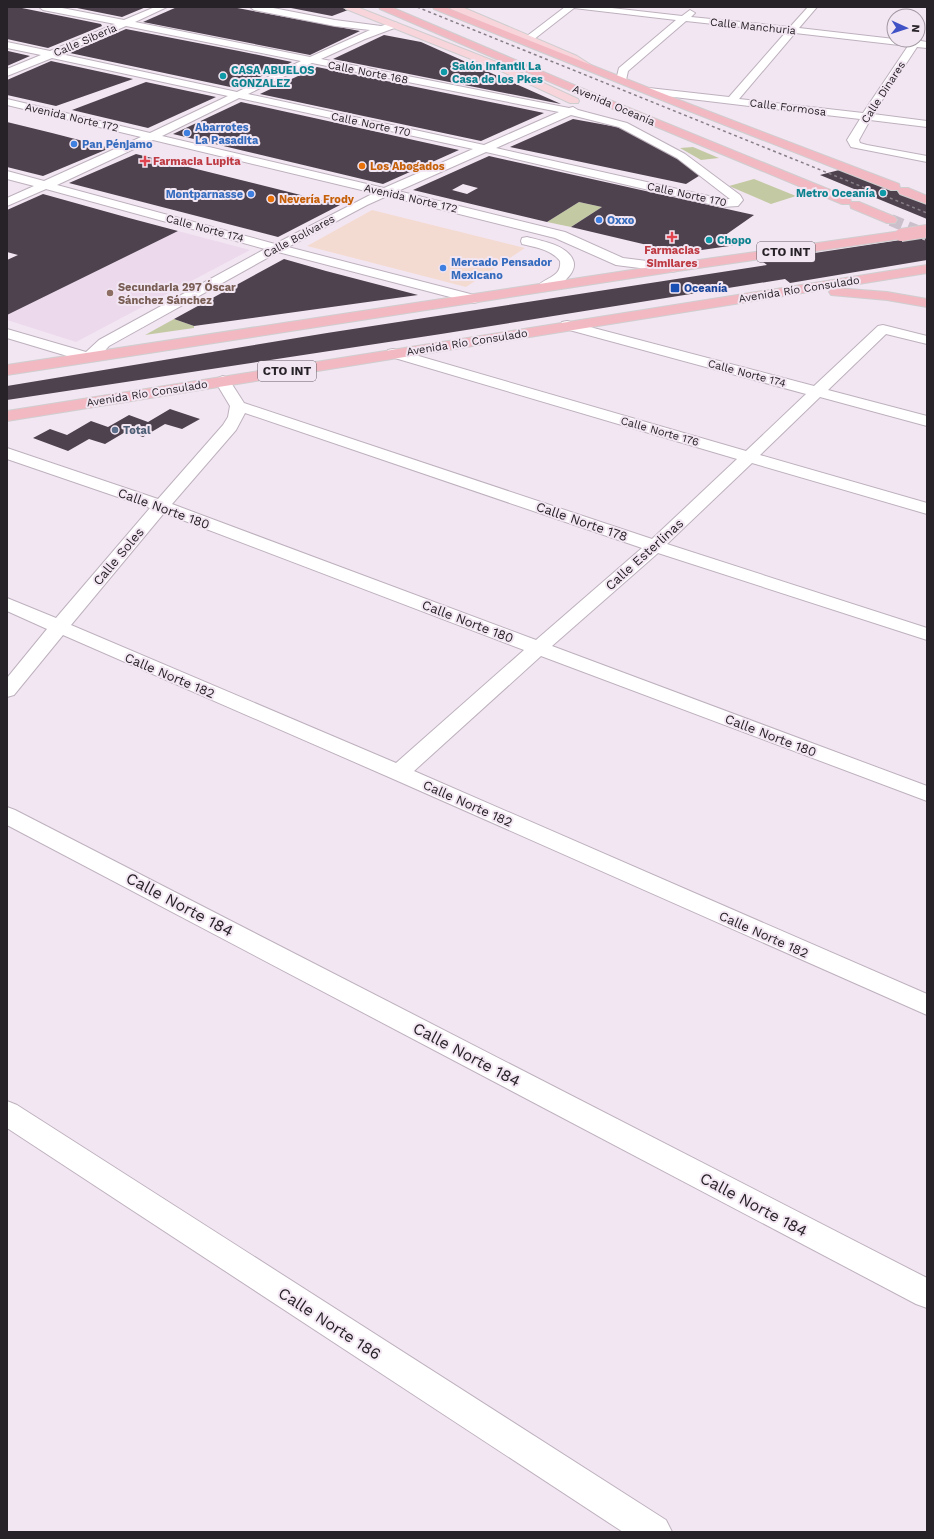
<svg xmlns="http://www.w3.org/2000/svg" width="934" height="1539" font-family="'Work Sans',sans-serif">
<style>
.commercial{fill:#f4dbd2}
.built{fill:#ecd9ec}
.green{fill:#c3caa3}
.building{fill:#4d424d;fill-rule:evenodd}
.lines{fill:none;stroke-linecap:round;stroke-linejoin:round}
.highway-tunnel{stroke:#cabfca;stroke-width:12;stroke-dasharray:12 6;stroke-linecap:butt}
.minor-casing{stroke:#beb1be;stroke-width:2}
.major-casing{stroke:#cfcecf;stroke-width:2}
.highway-casing{stroke:#cfcecf;stroke-width:2}
.minor{fill:#fff;fill-rule:evenodd}
.major{fill:#f8d5db;fill-rule:evenodd}
.highway{fill:#f3b9c3;fill-rule:evenodd}
.rail{stroke:#877f87;stroke-width:1.5;stroke-dasharray:3 3;stroke-linecap:butt}
.highway-bridge-casing{stroke:#cfcecf;stroke-width:14;stroke-linecap:butt}
.highway-bridge{stroke:#f3b9c3;stroke-width:12}
.culture-dot{fill:#0f9aa8;stroke:#f3e6f3;stroke-width:1.5}
.shop-dot{fill:#3f7fe0;stroke:#f3e6f3;stroke-width:1.5}
.health-dot{fill:#e0444e;stroke:#f3e6f3;stroke-width:1.5}
.food-dot{fill:#e8710a;stroke:#f3e6f3;stroke-width:1.5}
.transit-dot{fill:#1a4fb4;stroke:#f3e6f3;stroke-width:1.5}
.education-dot{fill:#8d6e63;stroke:#f3e6f3;stroke-width:1.5}
.service-dot{fill:#5c6f8a;stroke:#f3e6f3;stroke-width:1.5}
.labels{text-anchor:middle;stroke-width:4;stroke-linejoin:round;paint-order:stroke}
.far-street-label{font-size:11px;fill:#272227;stroke:#f3e6f3}
.far-culture-label{font-size:11px;font-weight:bold;fill:#0d838f;stroke:#f3e6f3;text-anchor:start}
.far-shop-label{font-size:11px;font-weight:bold;fill:#366cbe;stroke:#f3e6f3;text-anchor:start}
.far-health-label{font-size:11px;font-weight:bold;fill:#be3a42;stroke:#f3e6f3;text-anchor:start}
.far-food-label{font-size:11px;font-weight:bold;fill:#c56008;stroke:#f3e6f3;text-anchor:start}
.far-education-label{font-size:11px;font-weight:bold;fill:#785e54;stroke:#f3e6f3;text-anchor:start}
.far-transit-label{font-size:11px;font-weight:bold;fill:#164399;stroke:#f3e6f3;text-anchor:start}
.far-service-label{font-size:11px;font-weight:bold;fill:#4e5e75;stroke:#f3e6f3;text-anchor:start}
.shield{fill:#f3e6f3;stroke:#645d64;stroke-width:1}
.shield-label{font-size:12px;font-weight:bold;fill:#272227}
.street-label{font-size:13px;fill:#272227;stroke:#f3e6f3}
.near-street-label{font-size:16px;fill:#272227;stroke:#f3e6f3}
</style>
<rect width="100%" height="100%" fill="#f3e6f3"/>
<!-- commercial -->
<path class="commercial" d="M372 210 525 248 466 287 307 246Z"/>
<!-- built -->
<path class="built" d="M178 231 250 250 76 342 7 320V315Z"/>
<!-- green -->
<g class="green">
<path d="M693 147 719 158 701 160 680 148Z"/>
<path d="M754 179 796 196 771 204 729 186Z"/>
<path d="M579 202 602 207 571 227 547 222Z"/>
<path d="M174 319 194 326V328L145 335Z"/>
</g>
<!-- building -->
<g class="building">
<path d="M7 7H17L101 24 102 26 48 48 7 39Z"/>
<path d="M72 7H146L122 17Z"/>
<path d="M177 7H232L360 31 310 55 143 22Z"/>
<path d="M286 7H340L348 10 332 16Z"/>
<path d="M126 29 239 51 292 62 284 66 274 65 283 67 279 68H268L276 69 268 73 246 68 241 70 264 75 235 88 70 53Z"/>
<path d="M384 35 421 42 561 104 333 59Z"/>
<path d="M7 51H8L30 56 7 66Z"/>
<path d="M51 61 120 76 133 79 56 106 7 95V80Z"/>
<path d="M317 67 520 108 544 113 481 141 260 94Z"/>
<path d="M146 82 216 97 148 128 72 110Z"/>
<path d="M241 102 364 129 459 150 383 184 173 134Z"/>
<path d="M573 119 617 127 670 151 702 174 686 184 510 147Z"/>
<path d="M7 122 52 133 110 148 43 176 7 167Z"/>
<path d="M136 154 277 189 340 205 278 237 69 183Z"/>
<path d="M489 156 632 188 754 215 724 236 743 244 681 253 571 227 602 207 579 202 547 222 413 190ZM463 184 474 187 478 188 467 194 452 190Z"/>
<path d="M843 169 927 203V219L820 175Z"/>
<path d="M43 194 129 218 178 231 7 315V260L18 255 7 252V210Z"/>
<path d="M927 236V260L790 283 785 279 441 334 7 400V386L327 333 767 265 762 261Z"/>
<path d="M284 259 326 271 418 295 194 326 174 319Z"/>
<path d="M170 409 200 419 182 429 165 424 143 437 127 431 105 444 89 439 68 451 33 438 50 429 67 435 91 421 108 427 129 415 148 422Z"/>
</g>
<g class="lines">
<!-- highway-tunnel -->
<path class="highway-tunnel" d="M891 220 927 235"/>
<defs>
<g id="minor">
<path d="M39 7H57L124 20 155 7H167L135 22 310 57 370 30 335 26 254 10 250 7H268L335 20 381 26 394 22 397 23 399 25 397 27 365 39 321 59 569 108 573 107 578 110 627 123 685 154 740 195 743 200 738 206 722 207 486 152 398 191 565 232 623 258 671 264 676 265 678 268 676 271 671 272 616 265 555 238 387 196 367 205 288 247 478 296 480 299 478 302 473 303 278 252 109 346C101 354 96 364 84 361L7 338V329L86 352 99 340 265 249 46 189 7 206V198L34 186 7 179V171L44 181 141 137 7 105V99L150 133 228 96 52 58 7 76V69L41 55 7 48V42L50 51 115 24 43 10ZM126 26 301 61 237 92 61 54ZM312 63 559 112 484 145 248 94ZM239 98 473 149 384 188 162 136ZM571 115 619 127 677 158 730 199H722L496 148ZM153 140 374 193 275 244 57 185Z"/>
<path d="M565 7H603L682 16 690 10 695 13 691 17 790 27 808 7H817L799 28 894 39V40H918V37L920 38 921 41 927 42V48L917 47 873 114 927 121V127L870 120 859 140 860 143 867 145 927 156V162L851 147 847 140 860 119 649 94 644 91 649 88 729 97 786 32 686 21 628 71 626 80 621 83 616 80 619 68 676 20 574 8 533 40H527L525 38 527 36ZM795 33 908 46 863 113 739 99Z"/>
<path d="M527 237C542 241 567 245 573 260 580 275 550 294 538 291L536 288C544 277 562 278 560 261 552 250 535 247 522 244L521 241 522 238Z"/>
<path d="M567 321 814 386 878 326 883 325 927 336V344L886 334 828 390 927 416V426L820 397 760 455 927 503V514L752 463 667 544 927 628V640L658 553 552 646 927 786V801L541 656 414 771 927 994V1015L391 778 63 635 14 695 7 697V678L47 629 7 611V598L56 618 150 508 7 459V448L158 499 223 425 228 417 230 406 215 381 218 378 223 376 228 378 244 403 652 539 737 459 388 356 386 353 388 350 393 349 398 350 746 451 806 394 562 328 560 325 562 322ZM245 413 642 548 536 640 172 504 236 430ZM164 513 524 650 396 763 71 625Z"/>
<path d="M7 807 15 810 927 1278V1308L916 1304 7 825Z"/>
<path d="M7 1101 17 1105 666 1520 672 1532H623L7 1128Z"/>
</g>
<g id="major">
<path d="M345 7H357L509 67 578 99 579 101 578 103H570L501 71 346 9Z"/>
<path d="M450 7H462L577 56 594 67 589 70 571 60 451 9Z"/>
</g>
<g id="highway">
<path d="M379 7H391L607 99 850 198 851 202H859L895 217 897 220 895 223H887L851 208 850 204H842L599 103 380 9Z"/>
<path d="M433 7H445L692 105 899 184 900 188H908L927 196V204L900 194 898 191 899 190H891L684 109 434 9Z"/>
<path d="M901 231 906 232 907 235 906 238 671 272 7 375V365L671 264Z"/>
<path d="M927 265V273L7 421V411Z"/>
<path d="M836 288 887 292 927 299V307L887 300 831 295 829 292 831 289Z"/>
</g>
</defs>
<!-- minor casing -->
<use href="#minor" class="minor-casing"/>
<!-- major casing -->
<use href="#major" class="major-casing"/>
<!-- highway casing -->
<use href="#highway" class="highway-casing"/>
<!-- minor -->
<use href="#minor" class="minor"/>
<!-- major -->
<use href="#major" class="major"/>
<!-- highway -->
<use href="#highway" class="highway"/>
<!-- rail -->
<path class="rail" d="M417 7 927 213"/>
<defs>
<path id="highway-bridge" d="M901 235 927 231"/>
</defs>
<!-- highway-bridge casing -->
<use href="#highway-bridge" class="highway-bridge-casing"/>
<!-- highway-bridge -->
<use href="#highway-bridge" class="highway-bridge"/>
</g>
<!-- markers -->
<g class="culture-dot">
<circle cx="444" cy="72" r="4"/>
<circle cx="223" cy="76" r="4"/>
<circle cx="883" cy="193" r="4"/>
<circle cx="709" cy="240" r="4"/>
</g>
<g class="shop-dot">
<circle cx="187" cy="133" r="4"/>
<circle cx="74" cy="144" r="4"/>
<circle cx="251" cy="194" r="4"/>
<circle cx="599" cy="220" r="4"/>
<circle cx="443" cy="268" r="4"/>
</g>
<g class="health-dot">
<path d="M143 155h4v4h4v4h-4v4h-4v-4h-4v-4h4z"/>
<path d="M670 231h4v4h4v4h-4v4h-4v-4h-4v-4h4z"/>
</g>
<g class="food-dot">
<circle cx="362" cy="166" r="4"/>
<circle cx="271" cy="199" r="4"/>
</g>
<rect class="transit-dot" x="670" y="283" width="10" height="10" rx="2"/>
<circle class="education-dot" cx="110" cy="293" r="4"/>
<circle class="service-dot" cx="115" cy="430" r="4"/>
<g class="labels">
<!-- far-street labels -->
<g class="far-street-label">
<text transform="translate(753 26) rotate(6)" y="4">Calle Manchuria</text>
<text transform="translate(85 40) rotate(-23)" y="4">Calle Siberia</text>
<text transform="translate(368 72) rotate(11)" y="4">Calle Norte 168</text>
<text transform="translate(883 92) rotate(-57)" y="4">Calle Dinares</text>
<text transform="translate(614 105) rotate(23)" y="4">Avenida Oceanía</text>
<text transform="translate(788 107) rotate(7)" y="4">Calle Formosa</text>
<text transform="translate(72 117) rotate(13)" y="4">Avenida Norte 172</text>
<text transform="translate(371 124) rotate(12)" y="4">Calle Norte 170</text>
<text transform="translate(687 194) rotate(12)" y="4">Calle Norte 170</text>
<text transform="translate(411 198) rotate(13)" y="4">Avenida Norte 172</text>
<text transform="translate(205 228) rotate(15)" y="4">Calle Norte 174</text>
<text transform="translate(299 236) rotate(-28)" y="4">Calle Bolívares</text>
<text transform="translate(799 289) rotate(-9)" y="4">Avenida Río Consulado</text>
<text transform="translate(467 342) rotate(-9)" y="4">Avenida Río Consulado</text>
<text transform="translate(747 373) rotate(15)" y="4">Calle Norte 174</text>
<text transform="translate(147 393) rotate(-9)" y="4">Avenida Río Consulado</text>
<text transform="translate(660 431) rotate(16)" y="4">Calle Norte 176</text>
</g>
<!-- far-culture labels -->
<g class="far-culture-label">
<text x="452" y="70">Salón Infantil La<tspan x="452" dy="13">Casa de los Pkes</tspan></text>
<text x="231" y="74">CASA ABUELOS<tspan x="231" dy="13">GONZALEZ</tspan></text>
<text x="875" y="197" text-anchor="end">Metro Oceanía</text>
<text x="717" y="244">Chopo</text>
</g>
<!-- far-shop labels -->
<g class="far-shop-label">
<text x="195" y="131">Abarrotes<tspan x="195" dy="13">La Pasadita</tspan></text>
<text x="82" y="148">Pan Pénjamo</text>
<text x="243" y="198" text-anchor="end">Montparnasse</text>
<text x="607" y="224">Oxxo</text>
<text x="451" y="266">Mercado Pensador<tspan x="451" dy="13">Mexicano</tspan></text>
</g>
<!-- far-health labels -->
<g class="far-health-label">
<text x="153" y="165">Farmacia Lupita</text>
<text x="672" y="254" text-anchor="middle">Farmacias<tspan x="672" dy="13">Similares</tspan></text>
</g>
<!-- far-food labels -->
<g class="far-food-label">
<text x="370" y="170">Los Abogados</text>
<text x="279" y="203">Nevería Frody</text>
</g>
<!-- far-education labels -->
<g class="far-education-label">
<text x="118" y="291">Secundaria 297 Óscar<tspan x="118" dy="13">Sánchez Sánchez</tspan></text>
</g>
<!-- far-transit labels -->
<g class="far-transit-label">
<text x="684" y="292">Oceanía</text>
</g>
<!-- far-service labels -->
<g class="far-service-label">
<text x="123" y="434">Total</text>
</g>
<!-- shield labels -->
<g class="shield">
<rect x="757" y="242" width="58" height="20" rx="3"/>
<rect x="258" y="361" width="58" height="20" rx="3"/>
</g>
<g class="shield-label">
<text x="786" y="256">CTO INT</text>
<text x="287" y="375">CTO INT</text>
</g>
<!-- street labels -->
<g class="street-label">
<text transform="translate(164 508) rotate(20)" y="5">Calle Norte 180</text>
<text transform="translate(582 521) rotate(19)" y="5">Calle Norte 178</text>
<text transform="translate(644 554) rotate(-42)" y="5">Calle Esterlinas</text>
<text transform="translate(118 556) rotate(-50)" y="5">Calle Soles</text>
<text transform="translate(468 621) rotate(21)" y="5">Calle Norte 180</text>
<text transform="translate(170 675) rotate(23)" y="5">Calle Norte 182</text>
<text transform="translate(771 735) rotate(21)" y="5">Calle Norte 180</text>
<text transform="translate(468 803) rotate(24)" y="5">Calle Norte 182</text>
<text transform="translate(764 934) rotate(24)" y="5">Calle Norte 182</text>
</g>
<!-- near-street labels -->
<g class="near-street-label">
<text transform="translate(180 904) rotate(28)" y="6">Calle Norte 184</text>
<text transform="translate(467 1054) rotate(28)" y="6">Calle Norte 184</text>
<text transform="translate(754 1204) rotate(28)" y="6">Calle Norte 184</text>
<text transform="translate(330 1323) rotate(33)" y="6">Calle Norte 186</text>
</g>
</g>
<!-- border -->
<rect width="934" height="1539" fill="none" stroke="#272227" stroke-width="16"/>
<!-- north arrow -->
<g transform="translate(906 28) rotate(93)"><circle r="19" fill="#f3e6f3" stroke="#a198a1"/>
<path d="M0-3L7 15L0 10L-7 15Z" fill="#4152c6"/>
<text y="-6" font-size="11" font-weight="bold" text-anchor="middle" fill="#272227">N</text>
</g>
</svg>
